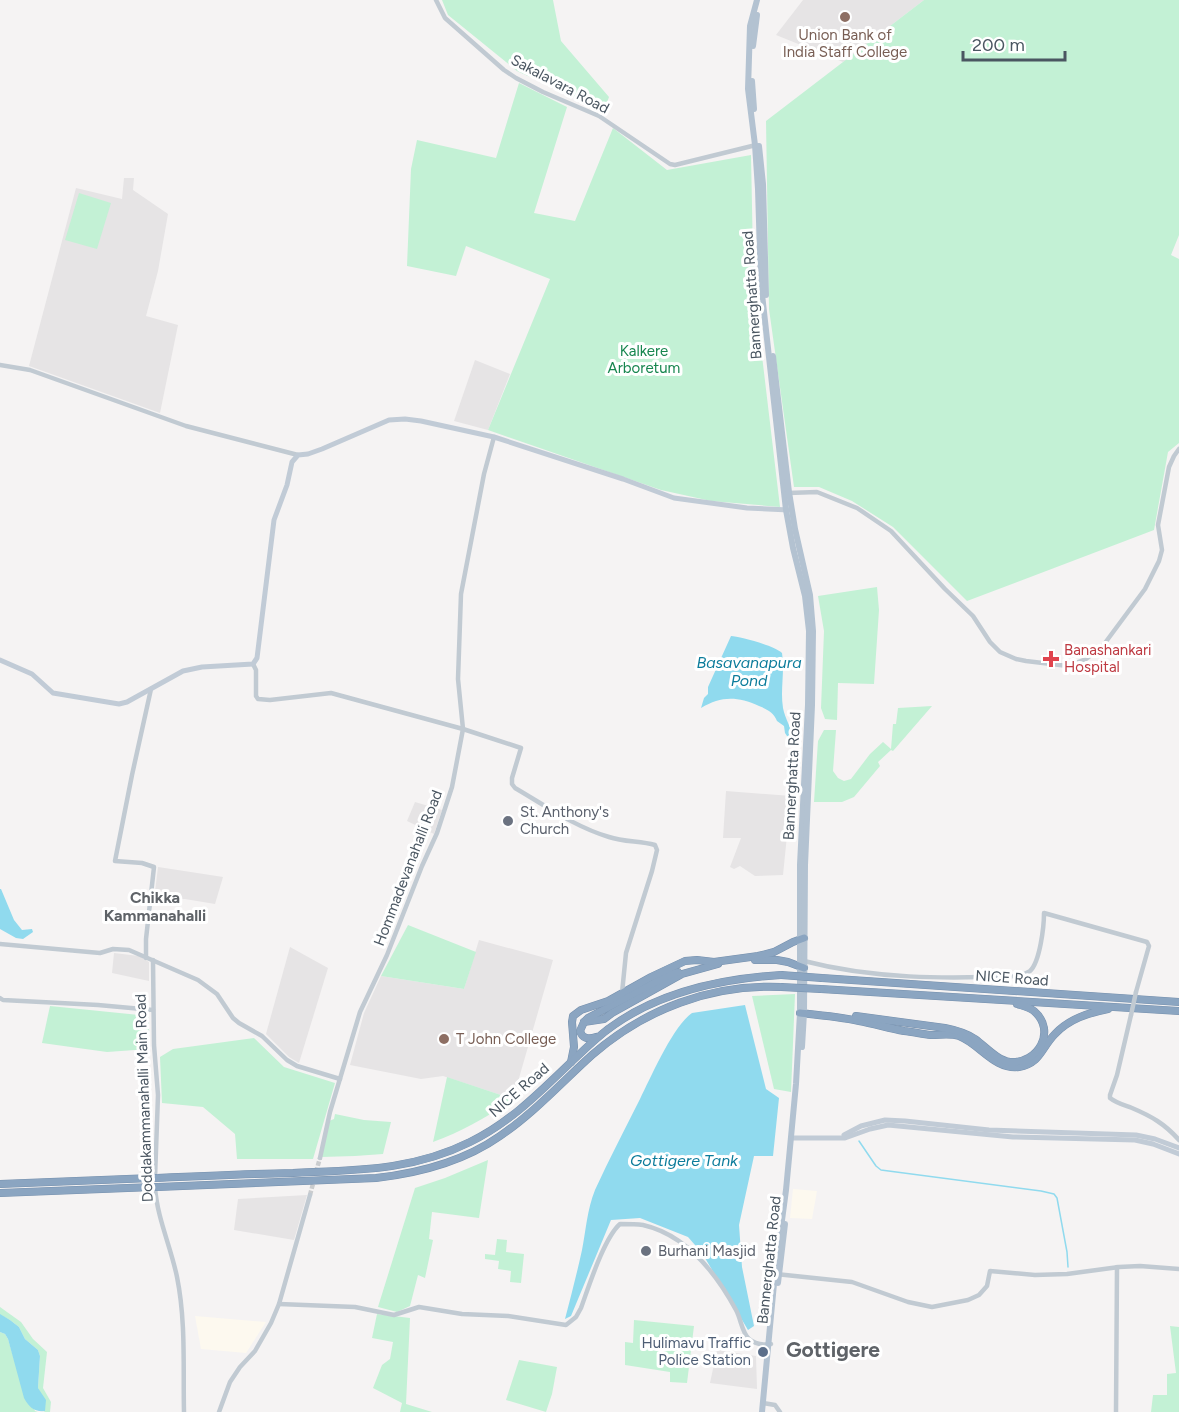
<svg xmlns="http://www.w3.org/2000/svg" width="1179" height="1412" font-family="Figtree,sans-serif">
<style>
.commercial{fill:#fdf9ef}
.education{fill:#e6e4e5}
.green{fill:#c3f1d5}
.water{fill:#90daee}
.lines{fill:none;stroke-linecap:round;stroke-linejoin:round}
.stream{stroke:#90daee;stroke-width:1.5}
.tertiary-tunnel{stroke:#caccce;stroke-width:4.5;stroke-dasharray:4.5 2;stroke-linecap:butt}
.motorway-casing{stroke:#7690ad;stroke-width:8}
.tertiary{stroke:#c1cad2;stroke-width:4.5}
.secondary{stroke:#c1cbd6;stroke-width:5}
.primary{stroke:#b3c2d1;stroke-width:6}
.motorway{stroke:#8ba5c1;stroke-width:7}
.motorway-bridge-casing{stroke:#7690ad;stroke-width:8;stroke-linecap:butt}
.tertiary-bridge{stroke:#c1cad2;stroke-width:4.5}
.motorway-bridge{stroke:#8ba5c1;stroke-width:7}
.education-dot{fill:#8d6e63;stroke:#fff;stroke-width:2}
.health-dot{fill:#e0444e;stroke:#fff;stroke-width:2}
.worship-dot{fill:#6b7280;stroke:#fff;stroke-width:2}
.service-dot{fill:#5c6f8a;stroke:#fff;stroke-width:2}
.labels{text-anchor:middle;stroke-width:6;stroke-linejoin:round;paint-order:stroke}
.education-label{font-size:15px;fill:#785e54;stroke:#fff}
.street-label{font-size:15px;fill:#4a5661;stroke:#fff}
.park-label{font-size:15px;fill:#17864f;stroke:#fff}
.health-label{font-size:15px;fill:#be3a42;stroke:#fff;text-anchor:start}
.worship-label{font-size:15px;fill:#5b616d;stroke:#fff;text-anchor:start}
.service-label{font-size:15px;fill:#4e5e75;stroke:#fff;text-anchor:end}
.water-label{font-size:16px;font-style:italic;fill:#0c7c9b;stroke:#fff}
.neighbourhood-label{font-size:16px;font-weight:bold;fill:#5f6368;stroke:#fff}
.district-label{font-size:21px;font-weight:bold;fill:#5f6368;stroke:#fff}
</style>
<rect width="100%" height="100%" fill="#f5f3f3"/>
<!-- commercial -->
<g class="commercial">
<path d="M793 1189 817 1191 812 1219 790 1218Z"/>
<path d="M195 1316 266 1322 246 1353 201 1349Z"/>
</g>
<!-- education -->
<g class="education">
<path d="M803 0H924L843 62 776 35Z"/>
<path d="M124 178H134L133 190 168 214 158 271 146 316 178 325 160 413 29 366 76 188 122 199Z"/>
<path d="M475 360 510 374 488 430 454 421Z"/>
<path d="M726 791 791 796 783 875 755 876 740 866 734 869 730 867 741 838H723Z"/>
<path d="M415 802 442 810 434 834 407 821Z"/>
<path d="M158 867 223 877 215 904 185 899 154 900Z"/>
<path d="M479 940 553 960 513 1099 443 1076 421 1079 350 1065 364 1013 381 976 464 989Z"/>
<path d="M290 947 328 968 299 1063 289 1057 266 1034Z"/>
<path d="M114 953 139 956 149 962V981L112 973Z"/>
<path d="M307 1195 294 1240 234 1230 238 1199Z"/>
<path d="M717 1350 756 1356 757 1389 710 1383Z"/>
</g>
<!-- green -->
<g class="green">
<path d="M442 0H553L561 41 609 97 604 111 517 71 448 15Z"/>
<path d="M924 0H1179V235L1171 255 1179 259V443L1168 452 1154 530 967 601 893 527 852 501 819 487H794L769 309 766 121Z"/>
<path d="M519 83 567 107 534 213 575 221 613 128 667 170 751 155 753 257 760 339 780 507 711 501 661 490 488 430 550 279 466 246 456 276 407 266 411 169 417 140 496 158Z"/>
<path d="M79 193 111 203 97 249 65 240Z"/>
<path d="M877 587 879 610 874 684 838 683 837 720 825 719 821 708 824 631 818 596Z"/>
<path d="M932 706 893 751 891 750 878 762 880 766 854 797 842 802H814L818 741 824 730H836L833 771 838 778 844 781 851 779 870 754 883 742 891 749 893 724H896L898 708Z"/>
<path d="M408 925 476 952 464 989 381 976Z"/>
<path d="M795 994 791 1092 774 1089 752 996Z"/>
<path d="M50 1006 149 1016V1049L107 1052 42 1043Z"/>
<path d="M254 1038 284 1067 335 1083 313 1159H237L235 1134 203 1107 162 1103 160 1057 173 1049Z"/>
<path d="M447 1077 513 1099C488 1117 462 1131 433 1142Z"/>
<path d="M335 1114 364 1120 391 1122 383 1154 355 1156 321 1157 329 1121 334 1119Z"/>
<path d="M488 1160 479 1218 432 1212 429 1239 433 1240 425 1278 418 1275 410 1306 397 1312 378 1307 415 1188 445 1178Z"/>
<path d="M497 1239 507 1240 506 1252 524 1254 521 1283 510 1282 511 1271 498 1269 499 1261 485 1259V1254L495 1255Z"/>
<path d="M0 1307 21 1322 33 1339 47 1352 43 1388 51 1402 50 1412H43L45 1411 38 1388 40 1356 38 1350 25 1339 19 1327 10 1320 0 1315Z"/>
<path d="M377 1314 410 1318 406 1404 432 1412H400L402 1403 373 1388 382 1365 390 1359 393 1342 372 1338Z"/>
<path d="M634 1320 694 1326 687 1383 670 1382V1372L625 1365V1342L633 1343Z"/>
<path d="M1170 1326 1179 1327V1412H1151L1153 1395H1167V1374L1176 1373Z"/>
<path d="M0 1332 5 1334 8 1339 16 1366 35 1411 38 1412H0Z"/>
<path d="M519 1360 557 1367 552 1394 546 1412 506 1400Z"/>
</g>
<!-- water -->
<g class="water">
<path d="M731 636C739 636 775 646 782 653 785 671 780 690 783 708 785 719 792 729 794 740L789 739 785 733 784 726 777 721C774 713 767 709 759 706 737 696 721 696 701 708L704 698 708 694V687Z"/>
<path d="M0 889H1L14 920 22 930 32 929 33 932 23 939 16 938 0 929Z"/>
<path d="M745 1005 766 1089 779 1098 773 1156H754L739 1225 742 1267 754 1326 748 1330 702 1253 688 1237 640 1218 611 1220 571 1316 565 1319C571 1296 577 1273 582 1250 586 1230 587 1210 595 1190 609 1159 625 1129 640 1099 651 1077 673 1026 692 1013Z"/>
<path d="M0 1314 10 1320 19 1327 25 1339 38 1350 40 1356 38 1388 46 1400 45 1411C34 1412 29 1407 24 1398L8 1339 5 1334 0 1332Z"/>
</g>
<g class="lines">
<!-- stream -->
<path class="stream" d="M859 1141 876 1166 881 1170 1041 1191 1054 1194 1057 1198 1067 1252 1068 1267"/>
<!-- tertiary-tunnel -->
<g class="tertiary-tunnel">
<path d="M316 1172 320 1158"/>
<path d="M310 1195 314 1180"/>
</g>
<defs>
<g id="motorway">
<path d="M755 960H777L788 962 804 968"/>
<path d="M822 978 1179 1002"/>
<path d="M821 989 1179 1011"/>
<path d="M800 1013C819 1015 840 1017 859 1021 874 1024 889 1028 904 1031 913 1032 922 1034 931 1035 941 1035 950 1033 959 1036 980 1044 994 1070 1019 1067 1041 1063 1041 1048 1055 1034 1069 1019 1088 1013 1108 1009"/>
<path d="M856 1016 945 1028C955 1030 966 1033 975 1039 986 1047 997 1060 1010 1062 1038 1064 1057 1031 1034 1011 1029 1007 1023 1006 1017 1004"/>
<path d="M584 1022 604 1019 612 1013 673 979 682 974 718 964"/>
<path d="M596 1037C588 1040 582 1038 580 1031L584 1022 588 1018 667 976 678 972"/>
<path d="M571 1062 574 1047 572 1022 573 1016 581 1010 608 1001 651 977 685 961 697 960 714 962 758 956 774 952 793 942 804 938"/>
<path d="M157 1178C202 1176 248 1174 293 1173 356 1170 412 1171 470 1142 520 1118 555 1075 596 1039 647 994 715 979 781 975"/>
<path d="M0 1184 152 1178"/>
<path d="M158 1187 376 1178C420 1173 463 1162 500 1136 534 1113 562 1082 592 1055 645 1009 711 984 781 987"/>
<path d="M0 1193 153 1187"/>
</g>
</defs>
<!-- motorway casing -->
<use href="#motorway" class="motorway-casing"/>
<!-- tertiary -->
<g class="tertiary">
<path d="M436 0 445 18 504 70 516 78 543 92 599 116 670 164 675 165 756 145"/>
<path d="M0 365 30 370 186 426 298 455"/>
<path d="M788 493 817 492 857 508 891 531 945 589 973 616 990 642 1000 652 1016 659 1026 661 1068 666 1086 659 1102 647 1145 589 1159 561 1162 550 1158 525 1169 467 1174 456 1179 449"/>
<path d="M253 664 256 670V696L258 699 270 700 331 693 463 729 521 748 512 778V784L515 788C546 806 575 827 609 837 624 842 640 841 655 845L657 850 652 871 626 953 622 993"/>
<path d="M0 944 100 953 113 949 129 950 198 980 217 994 233 1018 239 1023 262 1036 287 1060 297 1066 340 1079"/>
<path d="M146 958V939L154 867 142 863 115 861 132 775 151 689"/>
<path d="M153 960 154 1045 158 1095 155 1178"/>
<path d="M804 961C873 979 945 979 1016 976 1020 975 1026 974 1030 971 1040 962 1044 926 1044 913L1147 942 1149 946 1136 992"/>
<path d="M0 998 3 1000 98 1005 153 1010"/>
<path d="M1131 1015 1117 1075 1110 1095V1098C1116 1103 1124 1105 1132 1108 1151 1116 1165 1124 1179 1140"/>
<path d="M320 1158 330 1112 360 1012 387 955 422 866 437 833 452 787 463 729 458 679 461 594 484 474 494 437"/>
<path d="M155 1187C157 1218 171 1247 177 1277 186 1321 183 1368 184 1412"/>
<path d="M776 1274 852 1282 908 1302 932 1307 968 1300 979 1295 987 1286 990 1271 1035 1275 1067 1274 1119 1267 1140 1266 1179 1269"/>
<path d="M279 1304 355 1307 394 1315 419 1307 462 1314 508 1316 566 1325 576 1317 581 1308C589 1286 604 1238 620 1224 628 1224 636 1224 643 1225 687 1235 716 1273 736 1310 741 1319 742 1333 749 1339 755 1344 764 1345 771 1344"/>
<path d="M763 1403 775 1405 780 1412"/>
<path d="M219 1412 230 1382 240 1367 255 1351 271 1323 279 1304 310 1195"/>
<path d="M1116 1412 1117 1267"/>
</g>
<!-- secondary -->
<g class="secondary">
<path d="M0 660 32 674 53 693 119 704 127 702 183 671 202 667 253 664 257 658 274 520 287 485 292 462 298 455 308 454 322 449 389 420 405 419 421 421 494 437 623 479 674 498 747 508 789 510"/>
<path d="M844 1135 861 1126 885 1120 905 1121 989 1130 1136 1135 1155 1139 1179 1148"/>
<path d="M791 1138H845L870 1129 888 1125 1013 1137 1135 1140 1153 1144 1179 1154"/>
</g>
<!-- primary -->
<g class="primary">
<path d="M757 0 750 26 748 89 755 145 758 189 761 285 786 510 793 548 805 596 809 631 808 705 800 865V1013L796 1084 786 1190 775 1273 762 1412"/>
<path d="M753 46 757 15"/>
<path d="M752 81 754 109"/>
<path d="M759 146 763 184 766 295"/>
<path d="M773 356 789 492 795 529 810 595 813 631 812 705 805 865 804 1013 802 1047"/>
<path d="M778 1283 785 1224"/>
</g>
<!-- motorway -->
<use href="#motorway" class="motorway"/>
<defs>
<g id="motorway-bridge">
<path d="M781 975 822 978"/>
<path d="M781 987 821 989"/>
<path d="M152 1178H157"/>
<path d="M153 1187H158"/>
</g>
</defs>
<!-- motorway-bridge casing -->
<use href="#motorway-bridge" class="motorway-bridge-casing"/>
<!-- tertiary-bridge -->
<path class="tertiary-bridge" d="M1131 1015 1136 992"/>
<!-- motorway-bridge -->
<use href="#motorway-bridge" class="motorway-bridge"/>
</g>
<!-- markers -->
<g class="education-dot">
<circle cx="845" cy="17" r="6"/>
<circle cx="444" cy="1039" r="6"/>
</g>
<path class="health-dot" d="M1048 650h6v6h6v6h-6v6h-6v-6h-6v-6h6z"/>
<g class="worship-dot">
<circle cx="508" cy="821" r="6"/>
<circle cx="646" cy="1251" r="6"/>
</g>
<circle class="service-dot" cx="763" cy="1352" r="6"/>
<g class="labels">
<!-- education labels -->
<g class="education-label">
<text x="845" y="40">Union Bank of<tspan x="845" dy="17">India Staff College</tspan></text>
<text x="456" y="1044" text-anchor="start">T John College</text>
</g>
<!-- street labels -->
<g class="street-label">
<text transform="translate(560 84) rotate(28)" y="5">Sakalavara Road</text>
<text transform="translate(752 295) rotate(-94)" y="5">Bannerghatta Road</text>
<text transform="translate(792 776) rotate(-87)" y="5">Bannerghatta Road</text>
<text transform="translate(408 868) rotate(-69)" y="5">Hommadevanahalli Road</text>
<text transform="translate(1012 978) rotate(4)" y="5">NICE Road</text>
<text transform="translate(519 1090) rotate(-41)" y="5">NICE Road</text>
<text transform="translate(144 1098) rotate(-92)" y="5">Doddakammanahalli Main Road</text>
<text transform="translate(769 1260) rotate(-84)" y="5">Bannerghatta Road</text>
</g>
<!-- park labels -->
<g class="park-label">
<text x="644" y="356">Kalkere<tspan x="644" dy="17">Arboretum</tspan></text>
</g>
<!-- health labels -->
<g class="health-label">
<text x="1064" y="655">Banashankari<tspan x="1064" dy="17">Hospital</tspan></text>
</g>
<!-- worship labels -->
<g class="worship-label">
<text x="520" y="817">St. Anthony's<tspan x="520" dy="17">Church</tspan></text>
<text x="658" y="1256">Burhani Masjid</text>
</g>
<!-- service labels -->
<g class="service-label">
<text x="751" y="1348">Hulimavu Traffic<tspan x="751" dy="17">Police Station</tspan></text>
</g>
<!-- water labels -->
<g class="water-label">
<text x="749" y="668">Basavanapura<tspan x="749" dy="18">Pond</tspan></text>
<text x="684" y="1166">Gottigere Tank</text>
</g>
<!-- neighbourhood labels -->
<g class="neighbourhood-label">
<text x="155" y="903">Chikka<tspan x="155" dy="18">Kammanahalli</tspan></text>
</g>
<!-- district labels -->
<g class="district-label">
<text x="833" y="1357">Gottigere</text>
</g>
</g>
<!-- scale -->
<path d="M963 51v9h102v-9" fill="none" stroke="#4a5661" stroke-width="3"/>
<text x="972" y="51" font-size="18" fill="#4a5661" stroke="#ffffff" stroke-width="4.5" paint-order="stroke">200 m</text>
</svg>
